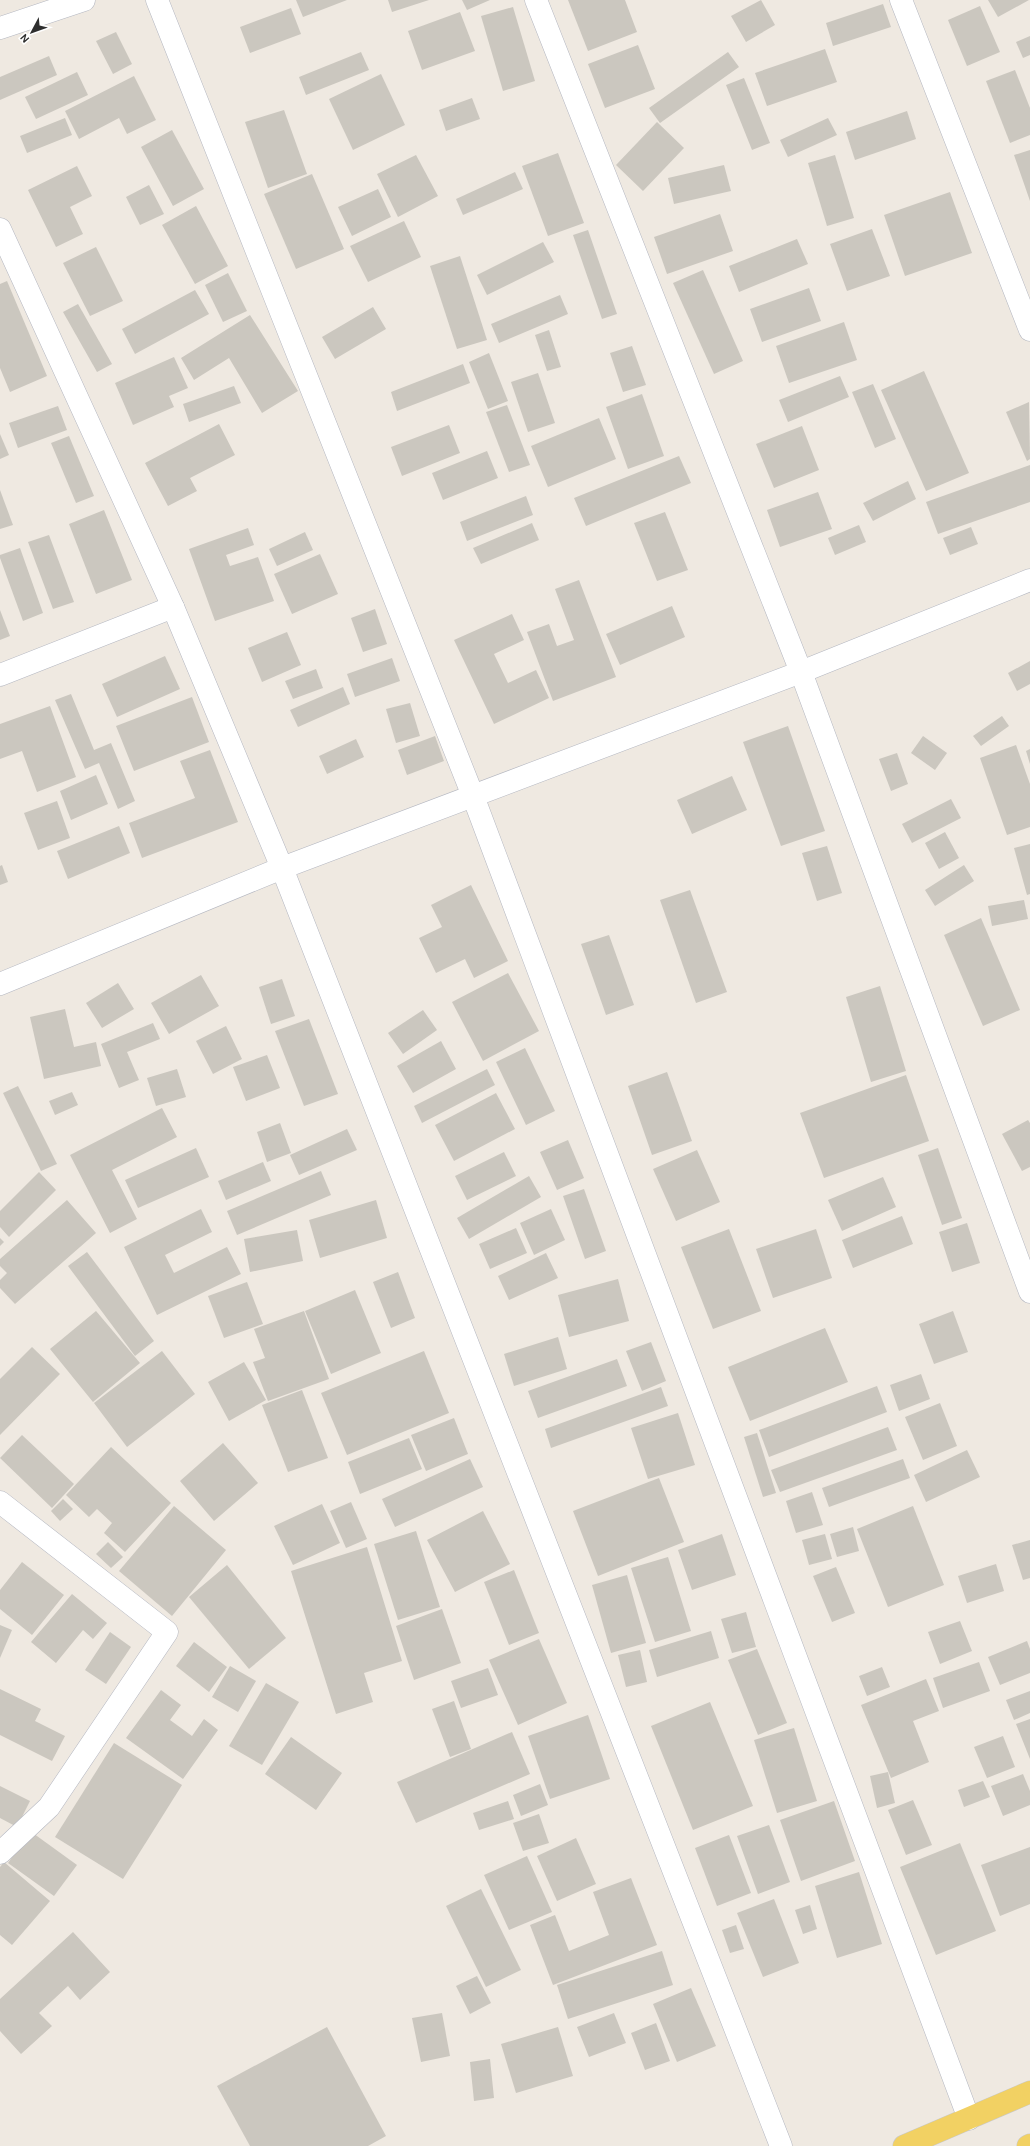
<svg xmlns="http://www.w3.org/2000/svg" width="1030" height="2146" font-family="Karla,sans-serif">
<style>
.building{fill:#cbc7bf}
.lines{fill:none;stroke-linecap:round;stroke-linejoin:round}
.street-casing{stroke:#b4b7c1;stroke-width:23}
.primary-casing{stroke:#c9c9c9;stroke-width:23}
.street{stroke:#fff;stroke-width:22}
.primary{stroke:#f2d163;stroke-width:22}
</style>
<rect width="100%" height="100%" fill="#efe9e1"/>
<!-- building -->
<g class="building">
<path d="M296 0H347L303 17Z"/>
<path d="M388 0H429L392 12Z"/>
<path d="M462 0H490L467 10Z"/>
<path d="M568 0H625L637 32 588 51Z"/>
<path d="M761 0 775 25 746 42 731 16Z"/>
<path d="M988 0H1029L998 17Z"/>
<path d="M883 4 891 27 833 46 826 23Z"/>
<path d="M980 6 1000 52 967 66 948 20Z"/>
<path d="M513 7 535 81 503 91 481 16Z"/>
<path d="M291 8 301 34 250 53 240 27Z"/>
<path d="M460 12 475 51 422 70 408 31Z"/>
<path d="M116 32 132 64 113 74 96 41Z"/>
<path d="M1030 36V55L1023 58 1016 42Z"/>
<path d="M638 45 655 89 605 108 588 64Z"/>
<path d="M825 49 837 82 767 106 755 73Z"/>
<path d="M361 52 369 70 306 95 299 77Z"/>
<path d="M728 52 739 67 660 123 649 108Z"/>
<path d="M49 56 57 75 0 100V77Z"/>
<path d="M1015 70 1030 108V135L1010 143 986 81Z"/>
<path d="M77 72 88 95 36 119 25 97Z"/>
<path d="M381 74 405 125 353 150 329 99Z"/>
<path d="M134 76 156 120 127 134 119 118 79 139 65 111Z"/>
<path d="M744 78 770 143 752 150 726 85Z"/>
<path d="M472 98 480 119 446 131 439 110Z"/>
<path d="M284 110 307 174 268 188 245 122Z"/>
<path d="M907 111 916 139 855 160 846 132Z"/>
<path d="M65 118 72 135 27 153 20 136Z"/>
<path d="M828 118 837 135 788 157 780 140Z"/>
<path d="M657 122 684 148 643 191 616 165Z"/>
<path d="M172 130 204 189 173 206 141 147Z"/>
<path d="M1030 150V201L1014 155Z"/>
<path d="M558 153 584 223 548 236 522 166Z"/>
<path d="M416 155 438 196 398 217 377 174Z"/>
<path d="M835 155 854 218 827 226 808 163Z"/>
<path d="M724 165 731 191 674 204 668 178Z"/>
<path d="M77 166 92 196 70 207 83 234 56 247 28 190Z"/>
<path d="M515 172 523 189 463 215 456 199Z"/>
<path d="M312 174 344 249 296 269 264 194Z"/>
<path d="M149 185 164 214 140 225 126 197Z"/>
<path d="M378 189 391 217 352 236 338 207Z"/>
<path d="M950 192 972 253 905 276 884 215Z"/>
<path d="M196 206 228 266 195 284 162 225Z"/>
<path d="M720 214 733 251 667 274 654 237Z"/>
<path d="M404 221 421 257 368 282 350 246Z"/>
<path d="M872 229 890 276 847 291 830 244Z"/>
<path d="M588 230 617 314 602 319 573 235Z"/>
<path d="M797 239 808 264 739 292 729 266Z"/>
<path d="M543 242 554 262 487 295 477 275Z"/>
<path d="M96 247 123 301 90 316 63 263Z"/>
<path d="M460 256 487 340 457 349 430 266Z"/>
<path d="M703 270 743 361 714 374 673 283Z"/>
<path d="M228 273 247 311 223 322 205 285Z"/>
<path d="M7 281 47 376 10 392 0 368V284Z"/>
<path d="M809 288 821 321 762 342 750 309Z"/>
<path d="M195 290 209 314 135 354 122 329Z"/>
<path d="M560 295 568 314 499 343 491 324Z"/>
<path d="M78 304 112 364 97 372 63 312Z"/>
<path d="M373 307 386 329 335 359 322 337Z"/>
<path d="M250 315 298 391 262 413 229 358 194 380 181 358Z"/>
<path d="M844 322 857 360 789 383 776 346Z"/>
<path d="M549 330 561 367 547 371 535 335Z"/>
<path d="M632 346 646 385 623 392 610 353Z"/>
<path d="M489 353 508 401 488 409 469 362Z"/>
<path d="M174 357 188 388 169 396 174 407 133 425 115 383Z"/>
<path d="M463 364 470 383 397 411 391 392Z"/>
<path d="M924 371 969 473 926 491 881 390Z"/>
<path d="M538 373 555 423 528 432 511 382Z"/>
<path d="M840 376 849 397 788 422 779 400Z"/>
<path d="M873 384 896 439 875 448 852 392Z"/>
<path d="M234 386 241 403 189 422 183 404Z"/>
<path d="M642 394 664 456 628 469 606 407Z"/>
<path d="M1029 402 1030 459 1027 461 1006 412Z"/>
<path d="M507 405 530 465 509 472 486 412Z"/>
<path d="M58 406 67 430 18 448 9 423Z"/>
<path d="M599 418 616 459 548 487 531 446Z"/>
<path d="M219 424 235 455 190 478 197 491 168 506 145 463Z"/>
<path d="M449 425 460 453 402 476 391 447Z"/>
<path d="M802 426 819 470 774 488 756 444Z"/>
<path d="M0 434 9 455 0 459Z"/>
<path d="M69 436 94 496 76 503 51 443Z"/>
<path d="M487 451 498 478 443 500 432 473Z"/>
<path d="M679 456 691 483 586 526 574 498Z"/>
<path d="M1030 465V502L938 534 926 502Z"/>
<path d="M908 481 916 499 873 521 863 503Z"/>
<path d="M0 490 13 525 0 529Z"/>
<path d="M818 492 832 529 780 547 767 510Z"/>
<path d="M526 496 533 515 467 541 460 522Z"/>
<path d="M104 510 132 580 96 594 69 524Z"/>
<path d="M665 512 688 570 657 581 634 523Z"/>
<path d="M532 523 539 540 481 564 473 548Z"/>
<path d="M859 525 866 542 835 555 828 538Z"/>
<path d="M971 527 978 544 950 555 943 538Z"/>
<path d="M248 528 254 545 226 555 230 566 258 557 274 601 215 621 189 549Z"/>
<path d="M305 532 313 550 277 566 269 549Z"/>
<path d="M49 535 74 602 53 609 28 542Z"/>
<path d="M20 548 43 613 23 621 0 558V555Z"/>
<path d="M320 554 338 594 292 614 274 574Z"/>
<path d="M579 580 616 677 553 701 527 632 549 624 557 646 574 640 555 589Z"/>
<path d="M672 606 685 637 620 665 606 634Z"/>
<path d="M375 609 387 644 363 652 351 618Z"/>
<path d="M0 610 10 636 0 640Z"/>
<path d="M512 614 524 640 494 654 508 683 536 670 549 698 494 724 454 640Z"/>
<path d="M287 632 301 665 262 682 248 648Z"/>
<path d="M165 656 180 689 117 717 102 684Z"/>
<path d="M392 658 400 681 355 697 347 674Z"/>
<path d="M1030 661V684L1017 691 1008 673Z"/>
<path d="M316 669 323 688 293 699 285 681Z"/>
<path d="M343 687 350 704 298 727 290 710Z"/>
<path d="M71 694 94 750 111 743 135 801 118 809 99 763 85 769 55 700Z"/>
<path d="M192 697 209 742 134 771 116 726Z"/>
<path d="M410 703 420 736 396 743 386 709Z"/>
<path d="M50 706 76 777 37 792 22 751 0 759V724Z"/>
<path d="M1002 716 1009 726 981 746 973 736Z"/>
<path d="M788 726 825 831 781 846 743 742Z"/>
<path d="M435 736 444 761 407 775 398 750Z"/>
<path d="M923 736 947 753 935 770 911 753Z"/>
<path d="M356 739 364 757 327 774 319 756Z"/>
<path d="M1016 745 1030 784V827L1007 835 980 758Z"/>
<path d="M1030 749V764L1026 751Z"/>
<path d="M210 750 238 822 142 858 129 823 195 798 180 761Z"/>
<path d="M897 753 908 784 891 791 879 759Z"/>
<path d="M96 775 108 804 71 820 60 791Z"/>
<path d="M732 776 747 810 692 834 677 800Z"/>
<path d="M951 799 961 818 912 843 902 824Z"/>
<path d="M57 801 70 838 38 850 24 813Z"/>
<path d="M119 826 130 853 68 879 57 851Z"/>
<path d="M945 832 959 858 939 869 925 843Z"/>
<path d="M1030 844V894L1027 895 1014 848Z"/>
<path d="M827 846 842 893 817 901 802 853Z"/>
<path d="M2 865 8 882 0 885V866Z"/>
<path d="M964 865 974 881 935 906 925 890Z"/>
<path d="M471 885 508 961 474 978 465 959 436 973 419 938 442 927 431 905Z"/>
<path d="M690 890 727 992 696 1003 660 900Z"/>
<path d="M1024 900 1028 919 992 926 988 906Z"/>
<path d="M981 918 1020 1010 983 1026 944 935Z"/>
<path d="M609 935 634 1005 606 1015 581 944Z"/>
<path d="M508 973 539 1031 483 1061 452 1002Z"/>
<path d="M201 975 219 1006 169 1034 151 1003Z"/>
<path d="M282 979 295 1016 271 1024 259 987Z"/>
<path d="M118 983 134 1009 102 1028 86 1003Z"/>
<path d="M880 986 906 1071 871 1082 846 997Z"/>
<path d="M65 1009 74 1047 96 1042 101 1066 44 1079 30 1017Z"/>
<path d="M423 1010 437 1030 403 1054 388 1033Z"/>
<path d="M309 1019 338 1094 304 1106 275 1031Z"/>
<path d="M153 1023 160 1039 127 1052 139 1080 119 1088 101 1044Z"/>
<path d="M226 1026 242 1059 213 1074 196 1041Z"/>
<path d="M441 1041 456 1069 413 1093 397 1066Z"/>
<path d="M525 1048 555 1111 526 1125 496 1062Z"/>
<path d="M267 1055 280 1088 246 1101 233 1067Z"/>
<path d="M177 1069 186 1097 156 1106 147 1078Z"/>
<path d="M487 1069 495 1085 422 1123 414 1106Z"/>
<path d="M667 1072 692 1141 652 1155 628 1086Z"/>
<path d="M906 1075 929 1141 824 1178 800 1113Z"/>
<path d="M18 1086 57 1164 41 1171 3 1093Z"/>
<path d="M72 1092 78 1105 55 1115 49 1101Z"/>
<path d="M496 1093 515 1129 454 1161 435 1125Z"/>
<path d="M162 1108 177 1137 112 1170 137 1219 110 1233 70 1155Z"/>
<path d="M1028 1120 1030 1123V1167L1022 1171 1002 1134Z"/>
<path d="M280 1123 291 1153 267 1162 257 1132Z"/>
<path d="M347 1129 357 1150 299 1175 290 1155Z"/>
<path d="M568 1140 584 1178 557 1190 540 1152Z"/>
<path d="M196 1148 209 1177 138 1208 125 1180Z"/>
<path d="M938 1148 962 1218 942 1225 918 1155Z"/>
<path d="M697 1150 720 1202 676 1221 653 1169Z"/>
<path d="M504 1152 516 1176 467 1200 455 1176Z"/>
<path d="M263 1162 271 1181 226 1200 218 1181Z"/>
<path d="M321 1171 331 1195 237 1235 227 1211Z"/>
<path d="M39 1172 56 1190 9 1237 0 1227V1211Z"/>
<path d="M529 1176 541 1197 469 1239 457 1218Z"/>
<path d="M883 1177 896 1207 842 1231 828 1200Z"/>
<path d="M584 1189 606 1251 585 1259 563 1196Z"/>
<path d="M67 1200 96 1233 15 1304 0 1288V1280L7 1273 0 1266V1259Z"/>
<path d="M376 1200 387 1238 320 1258 309 1220Z"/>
<path d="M201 1209 212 1232 165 1255 174 1273 227 1247 241 1274 157 1315 124 1247Z"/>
<path d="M551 1209 565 1240 534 1255 520 1223Z"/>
<path d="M902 1216 913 1244 853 1268 842 1240Z"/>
<path d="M967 1223 980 1263 952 1272 939 1232Z"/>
<path d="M516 1228 527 1253 490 1269 479 1244Z"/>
<path d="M729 1229 761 1311 713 1329 681 1247Z"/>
<path d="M816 1229 832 1278 773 1298 756 1249Z"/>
<path d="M297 1230 303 1261 250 1272 244 1239Z"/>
<path d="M0 1238 4 1242 0 1246Z"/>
<path d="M87 1252 154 1341 135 1356 68 1266Z"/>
<path d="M546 1253 558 1278 509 1300 498 1276Z"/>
<path d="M398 1272 415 1318 391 1328 373 1282Z"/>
<path d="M618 1279 629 1321 569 1337 558 1295Z"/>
<path d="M247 1282 263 1324 224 1338 208 1296Z"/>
<path d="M355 1290 381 1353 331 1374 305 1311Z"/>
<path d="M96 1311 140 1363 93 1402 50 1349Z"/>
<path d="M304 1311 329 1379 268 1401 253 1362 265 1358 254 1329Z"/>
<path d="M953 1311 968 1352 934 1364 919 1324Z"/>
<path d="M825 1328 848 1382 750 1421 728 1367Z"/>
<path d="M558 1337 567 1369 514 1386 504 1354Z"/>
<path d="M651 1342 666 1381 642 1391 626 1351Z"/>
<path d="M32 1347 60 1374 0 1435V1379Z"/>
<path d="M162 1351 195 1394 127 1447 94 1403Z"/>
<path d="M424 1351 449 1413 347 1455 321 1393Z"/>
<path d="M617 1359 627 1386 538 1418 528 1391Z"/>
<path d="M244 1362 266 1400 229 1421 208 1382Z"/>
<path d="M921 1374 930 1399 899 1411 890 1385Z"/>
<path d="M877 1386 887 1412 769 1457 759 1430Z"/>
<path d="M661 1387 668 1406 551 1448 545 1429Z"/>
<path d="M302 1390 328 1458 288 1472 262 1405Z"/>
<path d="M940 1403 957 1446 923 1460 905 1417Z"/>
<path d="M678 1413 695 1465 648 1479 631 1428Z"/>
<path d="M454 1418 468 1454 426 1471 411 1435Z"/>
<path d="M888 1427 897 1450 780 1492 771 1470Z"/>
<path d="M757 1433 776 1493 763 1497 744 1437Z"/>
<path d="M22 1435 74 1484 52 1508 0 1458Z"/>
<path d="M409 1438 422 1469 360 1494 348 1462Z"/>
<path d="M223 1443 258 1483 214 1521 180 1481Z"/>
<path d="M111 1447 171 1503 125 1552 104 1533 112 1523 97 1509 89 1517 66 1495Z"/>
<path d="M967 1450 980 1477 926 1502 914 1475Z"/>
<path d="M470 1459 483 1487 395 1527 382 1499Z"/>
<path d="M903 1459 910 1478 829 1507 822 1488Z"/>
<path d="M659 1478 684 1542 598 1576 573 1511Z"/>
<path d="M812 1492 823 1525 796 1533 786 1501Z"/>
<path d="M63 1499 73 1509 60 1521 51 1511Z"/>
<path d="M351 1502 367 1539 346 1548 330 1511Z"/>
<path d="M322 1504 340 1543 293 1565 274 1526Z"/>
<path d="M174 1506 226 1550 172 1616 119 1571Z"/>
<path d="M913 1506 944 1585 888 1607 857 1529Z"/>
<path d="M483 1511 510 1564 455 1592 427 1540Z"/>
<path d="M853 1527 859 1551 837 1557 830 1534Z"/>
<path d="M416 1531 440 1607 398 1620 374 1544Z"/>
<path d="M722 1534 736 1575 692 1590 678 1550Z"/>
<path d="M825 1534 832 1559 809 1565 802 1540Z"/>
<path d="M1030 1540V1578L1023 1580 1012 1545Z"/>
<path d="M108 1542 123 1557 111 1568 96 1554Z"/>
<path d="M367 1547 402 1661 364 1673 373 1702 336 1714 291 1571Z"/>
<path d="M668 1557 691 1631 655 1642 631 1568Z"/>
<path d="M22 1562 64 1595 32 1635 0 1609V1590Z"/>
<path d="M996 1564 1004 1591 967 1603 958 1576Z"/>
<path d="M227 1565 286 1638 249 1669 189 1597Z"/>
<path d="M836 1567 855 1613 832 1622 813 1576Z"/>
<path d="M514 1570 539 1633 509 1645 484 1582Z"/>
<path d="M627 1575 646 1643 611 1653 592 1585Z"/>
<path d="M72 1594 107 1623 93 1639 83 1630 56 1663 31 1642Z"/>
<path d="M442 1609 461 1663 414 1680 396 1626Z"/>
<path d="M746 1612 756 1647 732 1653 721 1619Z"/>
<path d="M960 1621 972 1651 940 1664 928 1632Z"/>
<path d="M0 1625 12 1630 0 1658Z"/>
<path d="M711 1631 719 1658 657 1677 649 1650Z"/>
<path d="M110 1632 131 1647 106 1684 85 1670Z"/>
<path d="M539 1639 567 1703 518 1725 489 1660Z"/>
<path d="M1027 1641 1030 1649V1673L1000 1685 988 1657Z"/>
<path d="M194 1642 227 1667 209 1692 176 1666Z"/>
<path d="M757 1649 787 1723 758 1735 728 1660Z"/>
<path d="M640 1650 647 1682 626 1687 618 1655Z"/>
<path d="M979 1662 990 1691 943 1708 933 1678Z"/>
<path d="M230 1666 256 1681 238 1712 212 1697Z"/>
<path d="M882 1667 890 1687 867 1696 859 1676Z"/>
<path d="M488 1668 498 1695 461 1708 451 1681Z"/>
<path d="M926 1679 939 1711 913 1721 929 1762 891 1778 861 1705Z"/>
<path d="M266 1683 299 1702 262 1765 229 1746Z"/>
<path d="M0 1689 41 1709 35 1721 65 1736 52 1761 0 1735Z"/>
<path d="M161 1690 181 1705 170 1720 192 1736 204 1719 218 1730 183 1779 126 1738Z"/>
<path d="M1030 1691V1713L1014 1720 1006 1700Z"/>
<path d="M454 1701 471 1749 450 1757 432 1709Z"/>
<path d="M710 1702 753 1806 693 1830 651 1726Z"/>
<path d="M588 1715 610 1779 550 1799 528 1736Z"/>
<path d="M1030 1719V1759L1016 1724Z"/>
<path d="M794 1728 817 1801 777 1813 754 1740Z"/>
<path d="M512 1732 530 1774 416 1823 397 1782Z"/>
<path d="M1003 1736 1015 1767 987 1778 974 1747Z"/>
<path d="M291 1737 342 1773 316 1810 265 1774Z"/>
<path d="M114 1743 182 1785 123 1879 55 1837Z"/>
<path d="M888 1772 895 1803 877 1808 870 1776Z"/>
<path d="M1023 1774 1030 1791V1805L1003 1816 991 1786Z"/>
<path d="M983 1781 990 1797 964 1807 958 1790Z"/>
<path d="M540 1784 548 1805 521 1816 513 1795Z"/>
<path d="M0 1786 30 1801 17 1827 0 1818Z"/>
<path d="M913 1800 932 1845 906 1855 888 1810Z"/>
<path d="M508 1801 514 1819 479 1830 473 1813Z"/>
<path d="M834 1801 855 1861 801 1881 780 1820Z"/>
<path d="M539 1814 549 1843 523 1851 513 1823Z"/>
<path d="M769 1825 790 1882 758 1894 737 1836Z"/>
<path d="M30 1831 77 1865 54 1896 8 1863Z"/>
<path d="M729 1835 751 1893 717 1906 695 1848Z"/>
<path d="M576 1838 596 1884 557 1901 537 1856Z"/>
<path d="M960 1843 996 1931 936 1955 900 1867Z"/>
<path d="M1030 1847V1904L1000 1916 981 1865Z"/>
<path d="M527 1856 552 1912 509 1930 484 1875Z"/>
<path d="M4 1862 50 1901 12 1945 0 1935V1867Z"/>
<path d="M859 1872 882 1944 837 1958 815 1886Z"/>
<path d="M631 1878 657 1945 553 1985 530 1925 555 1915 569 1951 609 1935 593 1892Z"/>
<path d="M481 1889 521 1970 486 1987 446 1906Z"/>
<path d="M774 1899 799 1963 763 1977 737 1913Z"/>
<path d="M810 1905 817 1929 803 1934 795 1910Z"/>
<path d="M736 1925 744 1949 730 1953 722 1930Z"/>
<path d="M73 1932 110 1972 80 2000 68 1986 39 2013 52 2026 21 2054 0 2031V1999Z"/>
<path d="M662 1951 673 1985 568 2019 557 1985Z"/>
<path d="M477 1976 491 2003 470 2014 456 1986Z"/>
<path d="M691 1988 716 2046 677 2062 653 2004Z"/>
<path d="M442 2013 450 2056 421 2062 412 2018Z"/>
<path d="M614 2013 626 2043 589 2057 577 2027Z"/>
<path d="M656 2023 670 2061 645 2070 631 2033Z"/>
<path d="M327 2027 386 2136 368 2146H250L217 2086Z"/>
<path d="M558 2027 573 2076 516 2093 501 2044Z"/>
<path d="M490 2059 494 2098 474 2101 470 2062Z"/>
</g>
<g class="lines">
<defs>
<g id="street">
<path d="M157 0 473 796 969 2119"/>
<path d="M536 0 801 672 1030 1292"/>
<path d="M901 0 1030 330"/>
<path d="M0 28 84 0"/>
<path d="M0 229 173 607 282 868 781 2146"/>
<path d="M0 675 173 607"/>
<path d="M0 984 282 868 801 672 1030 580"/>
<path d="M0 1502 167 1632 49 1807 0 1853"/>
</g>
<g id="primary">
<path d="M904 2146 1030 2092"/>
<path d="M1028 2146 1030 2145"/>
</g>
</defs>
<!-- street casing -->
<use href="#street" class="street-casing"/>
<!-- primary casing -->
<use href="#primary" class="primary-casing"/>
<!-- street -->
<use href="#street" class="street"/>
<!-- primary -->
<use href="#primary" class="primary"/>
</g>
<!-- north arrow -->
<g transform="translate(32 32) rotate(229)" stroke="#ffffff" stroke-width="3" paint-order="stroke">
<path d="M0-3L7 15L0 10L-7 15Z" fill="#2e2e2e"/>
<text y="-6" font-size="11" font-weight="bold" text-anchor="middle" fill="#2e2e2e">N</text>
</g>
</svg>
